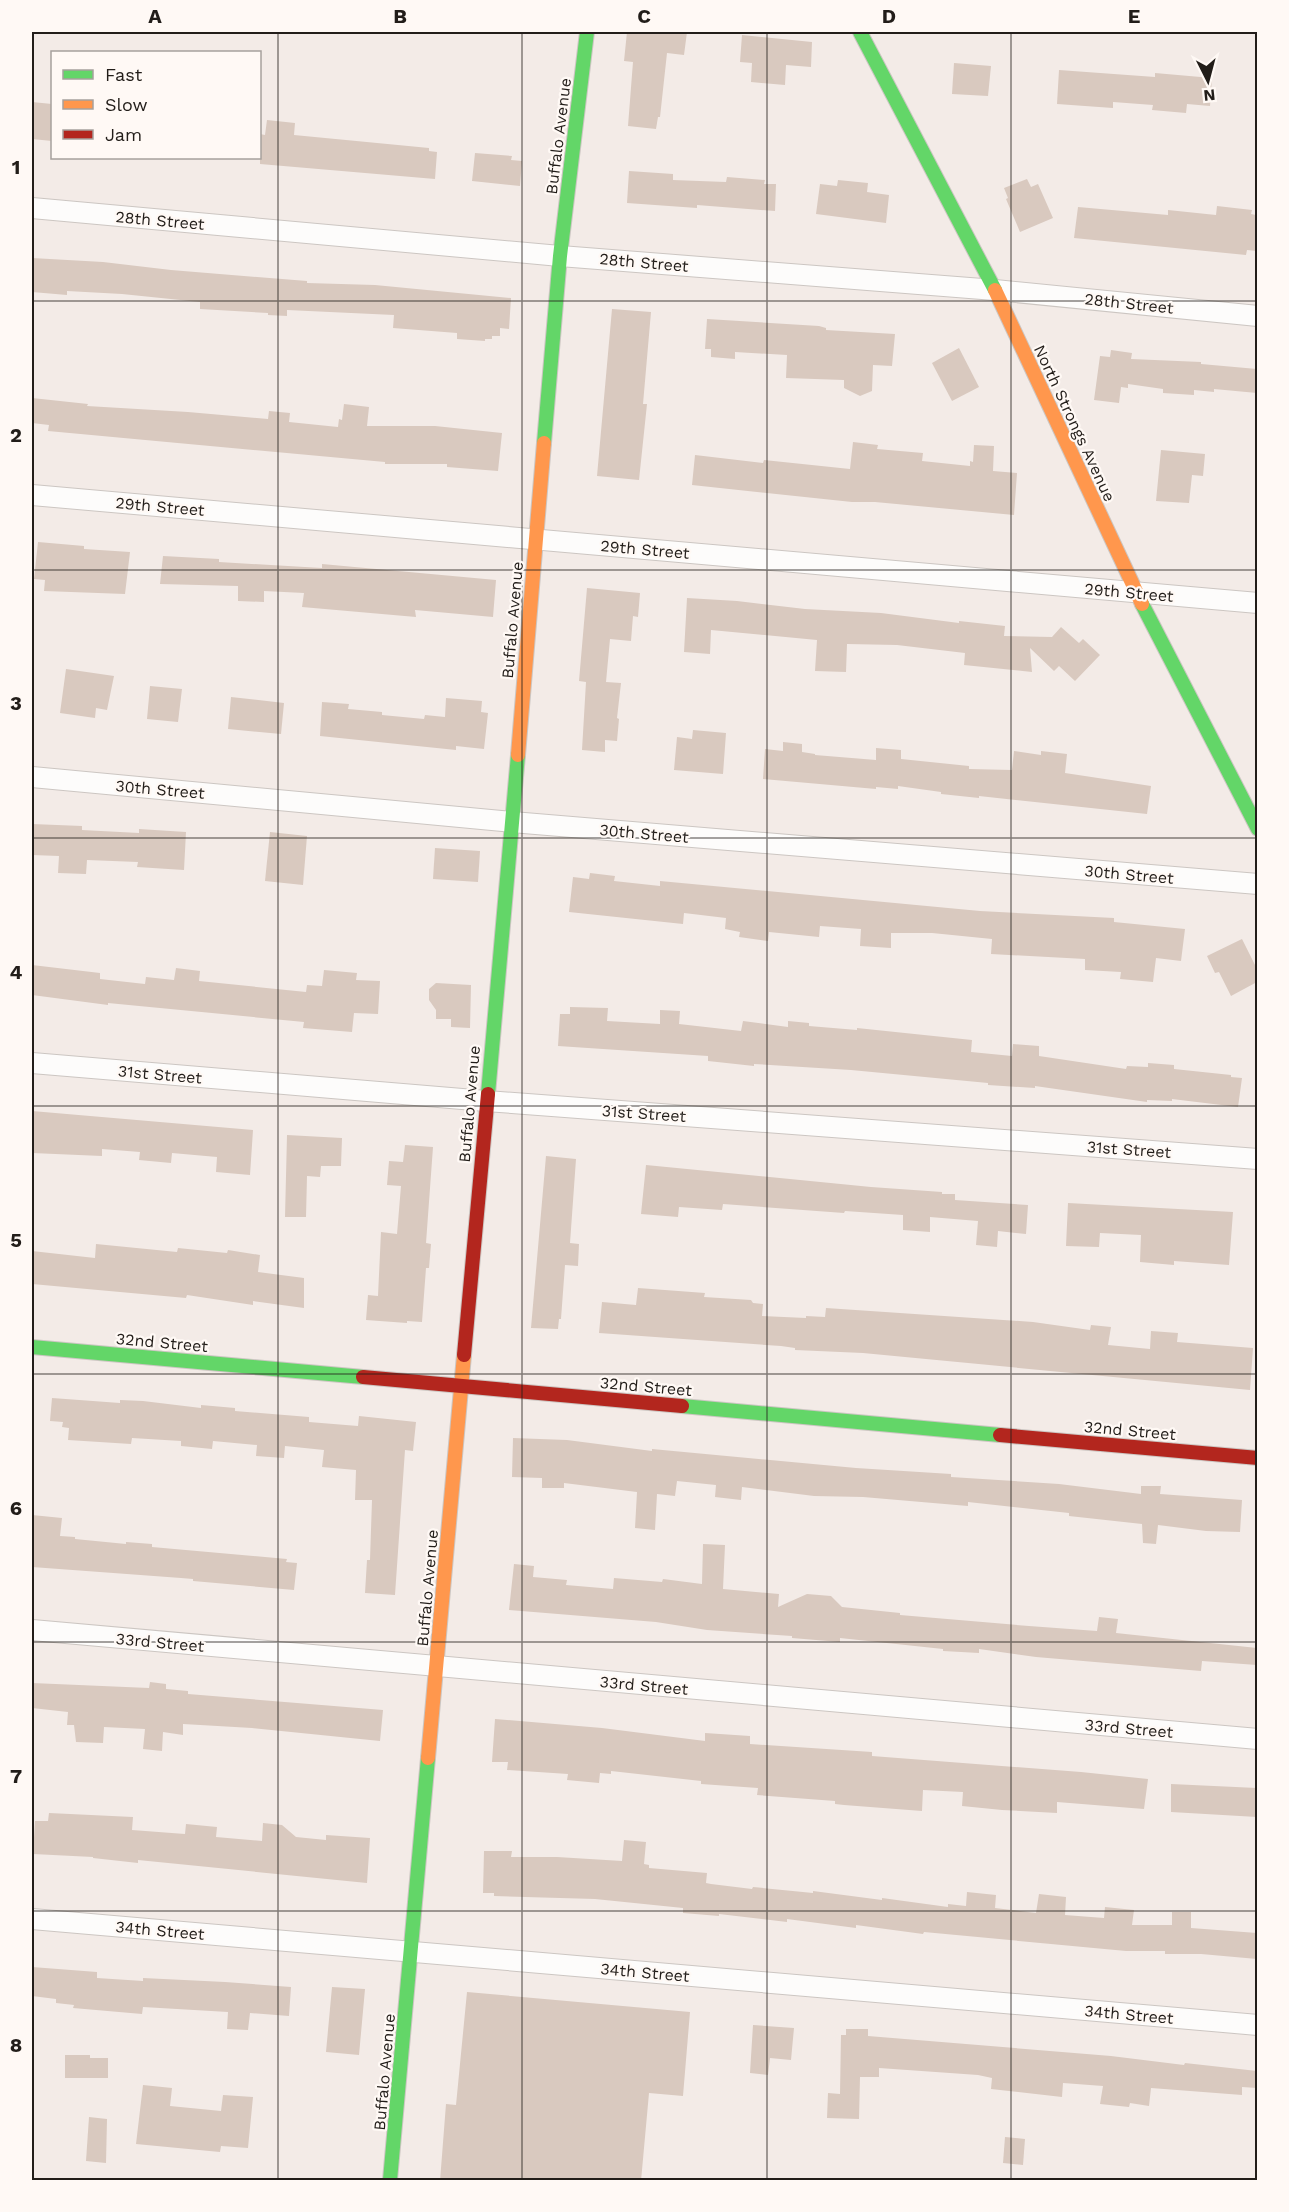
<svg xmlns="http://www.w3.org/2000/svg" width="1289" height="2212" font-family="'Work Sans',sans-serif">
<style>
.building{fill:#d9c9bf}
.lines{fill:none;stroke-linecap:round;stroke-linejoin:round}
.street-casing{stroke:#ccc6c2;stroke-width:22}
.fast-casing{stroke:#ccc6c2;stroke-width:16}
.slow-casing{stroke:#ccc6c2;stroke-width:16}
.jam-casing{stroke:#ccc6c2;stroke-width:16}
.street{stroke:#fdfcfb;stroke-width:20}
.fast{stroke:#63d668;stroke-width:14}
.slow{stroke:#ff974d;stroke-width:14}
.jam{stroke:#b3261e;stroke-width:14}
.grid{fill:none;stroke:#221d19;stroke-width:1.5;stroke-opacity:0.55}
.labels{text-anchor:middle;stroke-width:4.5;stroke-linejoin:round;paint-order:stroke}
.street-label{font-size:16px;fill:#221d19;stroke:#fff9f5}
.neatline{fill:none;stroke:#221d19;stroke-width:2}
.grid-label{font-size:20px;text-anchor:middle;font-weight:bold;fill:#221d19}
</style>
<rect width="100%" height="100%" fill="#f3ebe7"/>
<!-- building -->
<g class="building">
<path d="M627 32H687L684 55 667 53 660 117H658L656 129 628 126 633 62 624 61Z"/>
<path d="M742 35 812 42 811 67 786 65 785 85 751 82 752 63 740 62Z"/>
<path d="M954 63 991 66 988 96 952 94Z"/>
<path d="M1059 70 1155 77V73L1212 78 1210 106 1187 104 1186 113 1152 110 1153 105 1113 102V108L1057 104Z"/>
<path d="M32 102 52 104V141L32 139Z"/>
<path d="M267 120 295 123 294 135 429 148V151L437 152 435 179 260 164V134L265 135Z"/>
<path d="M475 153 512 156 511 160 522 161 520 186 472 181Z"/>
<path d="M629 171 673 174V180L726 182 727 177 765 180 764 184H776L775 211 697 205V208L627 203Z"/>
<path d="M1027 179 1031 187 1038 184 1053 218 1020 232 1006 199 1008 198 1004 188Z"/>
<path d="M838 180 868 183 867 192 889 195 886 223 816 214 820 184 837 186Z"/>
<path d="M1217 206 1252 210 1251 214 1256 215 1255 222 1257 223V251L1247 250 1246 255 1074 238 1078 207 1168 215V210L1216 215Z"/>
<path d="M32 258 103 262 171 270 307 281V283L375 285 511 298 509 329 500 328V336H492V339H485V341L457 339V333L393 328 394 315 287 310V316L268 315V313L200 309V302L122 294 67 291V295L32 292Z"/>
<path d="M612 309 651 312 643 404H647L639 480 597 476Z"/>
<path d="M707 319 819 326 826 328V330L895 334 892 366 873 365 872 391 860 396 844 388V380L786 378 787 355 735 352V359L711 357V349H705Z"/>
<path d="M959 348 979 387 952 401 932 363Z"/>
<path d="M1111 350 1132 353 1131 359 1201 362V364L1257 369V393L1214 389V392L1194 390V395L1163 393V389L1128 384V388L1121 387 1119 403 1094 400 1100 356 1110 357Z"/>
<path d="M32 398 88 404 87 406 188 412 268 419 269 411 290 413 289 422 338 427 339 419 342 420 344 404 369 407 367 426H435L502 433 498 471 447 467V464H385V462L48 431 49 425 32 423Z"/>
<path d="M853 442 878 445 877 449 923 453 922 461 970 466V461L973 462 974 445 994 446 993 471 1017 473 1014 515 875 502H852L692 485 695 455 763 463 764 460 850 469Z"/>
<path d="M1161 450 1205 454 1203 476 1192 475 1189 503 1156 501Z"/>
<path d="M38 542 84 546V549L130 552 125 594 44 591 45 580 34 579Z"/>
<path d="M163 556 219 559V562L322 568V564L496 580 493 617 415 610 416 617 302 607 304 593 264 591V602L238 601V586L160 584Z"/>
<path d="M587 588 640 593 638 617 633 616 631 641 610 639 606 682 621 683 617 718 619 719 617 741 605 740V752L582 750 586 682 579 681Z"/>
<path d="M687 598 737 601 805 609 881 613 959 623V621L1005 626 1004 636 1052 637 1061 627 1079 643 1083 639 1100 655 1075 681 1059 666 1054 671 1030 648 1032 672 964 665 965 653 897 645 847 644 846 672 815 671 817 640 711 630 710 654 684 652Z"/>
<path d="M66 669 114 676 107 710 96 708 95 718 60 713Z"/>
<path d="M150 686 182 689 178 722 147 719Z"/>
<path d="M231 697 284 703 281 734 228 729Z"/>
<path d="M446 698 482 701 481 712 488 713 484 749 456 746V750L320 736 322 702 349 704 348 709 382 712V715L424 719 425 715 445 717Z"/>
<path d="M693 730 726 733 723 774 674 770 677 737 692 739Z"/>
<path d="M783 742 802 744V752L815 754V755L876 760V748L901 750V759L969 766V769L1012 770 1014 751 1041 755V751L1067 754 1065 773 1151 786 1147 814 979 796V798L941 794V792L898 786V789L876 787V789L763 779 765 749 783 751Z"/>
<path d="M32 824 82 826V830L139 833V829L186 832 184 870 137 867 138 862 87 860 86 874 58 873 59 856 32 855Z"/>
<path d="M270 832 307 836 303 885 265 881Z"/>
<path d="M435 848 480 851 478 882 433 879Z"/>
<path d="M590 873 615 876 614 881 660 886V881L980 911 1114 918V922L1185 929 1181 961 1156 958 1153 982 1120 979 1121 972 1085 970V959L991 954 992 939 932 933H891V948L860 946 861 929 820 926 819 937 769 932 768 941 739 937 740 932 725 929 726 918 684 913 683 924 569 912 573 877 589 879Z"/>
<path d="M1242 939 1257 969V982L1231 996 1219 972 1215 973 1207 956Z"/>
<path d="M32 965 100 973V979L145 984 146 977 174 980 176 968 200 971 199 981 306 992 307 985 322 986 324 970 357 973 356 980 380 981 378 1014 354 1013 352 1032 303 1028 304 1022 108 1003V1005L32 995Z"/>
<path d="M436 983 471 985 470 1028 451 1027V1019H436V1010L429 1000V989Z"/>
<path d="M570 1007 608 1008 607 1021 660 1024V1010L680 1011 679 1024 741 1031 743 1021 788 1027V1021L809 1023V1026L857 1030V1028L972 1040 971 1052 1012 1056 1013 1044 1039 1046V1056L1126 1069 1127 1066 1148 1067V1063L1174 1065V1069L1231 1075V1077L1242 1078 1238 1107 1172 1099V1101L1147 1100V1102L1035 1086V1088L988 1085V1083L851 1070 754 1064V1066L708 1061V1056L558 1046 560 1014H570Z"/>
<path d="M32 1111 253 1130 250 1175 216 1172 217 1157 172 1153 171 1163 139 1160 140 1152 102 1149V1156L32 1153Z"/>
<path d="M287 1135 342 1138 341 1166H321L320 1177 307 1176 306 1217H285Z"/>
<path d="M405 1145 433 1147 426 1243 431 1244 429 1268H426L422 1322 407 1321V1323L366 1320 368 1295 378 1296 381 1232 397 1234 401 1186 387 1185 389 1161 403 1162Z"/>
<path d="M546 1156 576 1159 570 1243 579 1244 578 1266 565 1265 561 1319H559L558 1329 531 1328Z"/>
<path d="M646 1165 871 1187 942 1192V1194H955V1200L1028 1205 1026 1234 998 1231 997 1247 976 1245 978 1221 930 1217V1232L903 1230V1215L845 1211 844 1213 723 1204 722 1210 679 1207 678 1217 641 1214Z"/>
<path d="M1068 1203 1233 1212 1229 1265 1174 1261V1265L1140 1262 1141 1235 1100 1233 1099 1247 1066 1246Z"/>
<path d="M96 1244 177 1252 178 1248 227 1253 228 1250 260 1255 258 1272 304 1278V1308L253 1301V1305L187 1295 186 1298 32 1284V1251L95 1258Z"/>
<path d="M638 1288 705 1293 704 1297 751 1300 753 1303 763 1304 762 1316 806 1318V1316L825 1317 826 1308 1033 1322 1090 1330 1091 1325 1111 1327 1108 1345 1150 1349 1151 1331 1178 1333 1177 1342 1253 1348 1250 1390 863 1353 795 1350V1348L781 1346 599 1333 602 1302 636 1305Z"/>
<path d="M52 1398 120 1403V1400L143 1401 201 1408V1405L235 1408V1411L309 1417V1422L358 1426 359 1416 416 1422 413 1451 405 1450 395 1595 365 1593 367 1560H370L372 1500H355L356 1470 322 1467 324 1450 285 1446 284 1458 256 1456 257 1445 213 1441 212 1449 181 1446V1441L132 1438 131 1444 68 1440 69 1428 62 1427 63 1422 50 1421Z"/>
<path d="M513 1438 567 1440 652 1451V1449L856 1468 951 1474V1477L1059 1484 1141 1494V1486H1161L1160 1494 1242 1500 1240 1532 1206 1531 1158 1525 1156 1544 1143 1543 1142 1524 1069 1516V1513L968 1502V1506L863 1497 814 1496 742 1487 741 1500 715 1497 716 1485 677 1481 675 1496 657 1494 655 1530 635 1528 637 1492 564 1483V1488H542V1478L512 1477Z"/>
<path d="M32 1515 62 1518 60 1536 75 1537V1539L126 1544V1542L152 1544V1547L287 1559 286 1562 297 1563 294 1590 193 1581V1579L181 1578 32 1567Z"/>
<path d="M703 1544 725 1545 723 1589 779 1594 778 1607 807 1594 831 1596 842 1607 900 1613V1615L1029 1626 1097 1631 1099 1617 1118 1619 1116 1633 1257 1648V1665L1202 1661 1201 1671 1036 1657 979 1649V1653L943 1651V1649L840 1638V1642L792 1638V1636L707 1630 656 1622 509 1610 514 1564 534 1566 533 1577 567 1580 566 1585 613 1589 614 1578 662 1582 663 1579 702 1584Z"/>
<path d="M150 1682 166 1684V1689L188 1691V1694L383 1710 380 1741 252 1728 183 1724V1735L163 1732 162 1751 143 1749 145 1729 104 1727 103 1743 76 1742 74 1725H67L68 1712 32 1708V1683L149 1688Z"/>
<path d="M495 1719 602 1728 705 1741V1733L750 1736V1744L872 1752V1756L1081 1772 1148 1779 1144 1809 1057 1802V1813L1002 1810 962 1806 963 1792 923 1790 922 1811 844 1805 835 1804V1801L757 1795 758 1788 701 1784V1781L611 1771V1774L600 1773 599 1783 567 1780 568 1774 507 1770 508 1762H492Z"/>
<path d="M1171 1784 1257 1788V1817L1171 1812Z"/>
<path d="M49 1813 133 1817 132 1830 185 1834 186 1824 217 1827 216 1837 262 1841 263 1823 282 1825 296 1837 326 1840V1835L370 1838 367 1883 138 1860V1863L93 1858V1857L33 1854 35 1821H48Z"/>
<path d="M624 1840 646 1842 644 1864 649 1865V1868L707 1873 706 1883 711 1884 752 1889 753 1887 813 1893V1891L882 1900V1898L948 1907V1904L966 1906 967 1892 996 1895 995 1908 1036 1913 1039 1894 1066 1897 1065 1915 1104 1918 1105 1907 1134 1910 1132 1925H1172V1912H1191V1928L1257 1933V1959L1201 1954H1165V1951H1126L924 1932 923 1934 856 1925V1928L787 1919V1922L719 1914V1916L683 1913V1908L595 1899 494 1896V1893H483L484 1851H512L511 1857H557L622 1861Z"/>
<path d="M32 1967 97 1972V1978L143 1981V1978L225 1982 291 1987 289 2016 250 2013 248 2030 227 2029 228 2012 143 2007 142 2014 73 2008 74 2005 56 2003V1999L32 1996Z"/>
<path d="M332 1987 365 1989 359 2055 326 2052Z"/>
<path d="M467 1992 690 2012 683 2096 649 2093 641 2181H440L446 2104 456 2105Z"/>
<path d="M753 2025 794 2028 791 2060 770 2058 768 2075 750 2073Z"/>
<path d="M846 2029H868V2036L1111 2056 1184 2065 1185 2063 1257 2071V2088L1242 2087V2095L1151 2088 1149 2106 1130 2103 1129 2107 1100 2104 1103 2086 1063 2083 1062 2097 991 2089 992 2078 978 2075 879 2068V2077H860L859 2119 827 2118 828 2093 840 2094 841 2035H846Z"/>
<path d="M65 2055H90V2058H108V2078H65Z"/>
<path d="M143 2085 172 2088 170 2106 221 2111 223 2095 253 2097 248 2148 221 2146 220 2152 136 2144Z"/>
<path d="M89 2117 107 2119 106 2163 86 2161Z"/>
<path d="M1005 2137 1025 2139 1023 2165 1003 2163Z"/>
</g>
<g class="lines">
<defs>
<g id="street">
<path d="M32 208 560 256 995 290 1258 316"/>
<path d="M32 495 1258 603"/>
<path d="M32 777 512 822 1258 884"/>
<path d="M32 1063 486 1101 1258 1159"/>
<path d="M32 1630 1258 1739"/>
<path d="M32 1919 1258 2025"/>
</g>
<g id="fast">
<path d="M860 32 995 290"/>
<path d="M544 443 560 256 587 32"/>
<path d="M1142 604 1258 829"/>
<path d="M488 1094 518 755"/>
<path d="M32 1347 363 1377"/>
<path d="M682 1406 1000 1435"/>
<path d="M390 2180 428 1758"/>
</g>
<g id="slow">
<path d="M995 290 1142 604"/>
<path d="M518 755 544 443"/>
<path d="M428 1758 464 1355"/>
</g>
<g id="jam">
<path d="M464 1355 488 1094"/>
<path d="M363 1377 682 1406"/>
<path d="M1000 1435 1258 1458"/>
</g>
</defs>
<!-- street casing -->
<use href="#street" class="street-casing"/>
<!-- fast casing -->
<use href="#fast" class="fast-casing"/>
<!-- slow casing -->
<use href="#slow" class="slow-casing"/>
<!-- jam casing -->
<use href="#jam" class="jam-casing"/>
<!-- street -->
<use href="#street" class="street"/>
<!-- fast -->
<use href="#fast" class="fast"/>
<!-- slow -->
<use href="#slow" class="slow"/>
<!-- jam -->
<use href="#jam" class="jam"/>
</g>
<!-- grid -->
<path class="grid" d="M278 32V2180M522 32V2180M767 32V2180M1011 32V2180M32 301H1258M32 570H1258M32 838H1258M32 1106H1258M32 1374H1258M32 1642H1258M32 1911H1258"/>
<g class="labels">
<!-- street labels -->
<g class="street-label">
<text transform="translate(558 136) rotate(-83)" y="6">Buffalo Avenue</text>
<text transform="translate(160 220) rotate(5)" y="6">28th Street</text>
<text transform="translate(644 262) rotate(5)" y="6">28th Street</text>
<text transform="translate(1129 303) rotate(6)" y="6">28th Street</text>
<text transform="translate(1075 423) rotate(65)" y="6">North Strongs Avenue</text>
<text transform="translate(160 506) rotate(5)" y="6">29th Street</text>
<text transform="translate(645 549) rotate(5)" y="6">29th Street</text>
<text transform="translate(1129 592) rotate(5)" y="6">29th Street</text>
<text transform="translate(512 620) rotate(-85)" y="6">Buffalo Avenue</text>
<text transform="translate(160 789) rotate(5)" y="6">30th Street</text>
<text transform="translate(644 833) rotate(5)" y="6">30th Street</text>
<text transform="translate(1129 874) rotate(5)" y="6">30th Street</text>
<text transform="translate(160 1074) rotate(5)" y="6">31st Street</text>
<text transform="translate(469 1104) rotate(-85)" y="6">Buffalo Avenue</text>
<text transform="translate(644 1113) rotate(4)" y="6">31st Street</text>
<text transform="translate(1129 1149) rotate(4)" y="6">31st Street</text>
<text transform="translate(162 1342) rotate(5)" y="6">32nd Street</text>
<text transform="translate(646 1386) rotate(5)" y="6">32nd Street</text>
<text transform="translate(1130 1430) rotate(5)" y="6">32nd Street</text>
<text transform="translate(427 1588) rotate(-85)" y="6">Buffalo Avenue</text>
<text transform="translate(160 1642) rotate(5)" y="6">33rd Street</text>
<text transform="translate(644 1685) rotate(5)" y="6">33rd Street</text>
<text transform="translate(1129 1728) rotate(5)" y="6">33rd Street</text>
<text transform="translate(160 1930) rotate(5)" y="6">34th Street</text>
<text transform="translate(645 1972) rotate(5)" y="6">34th Street</text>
<text transform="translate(1129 2014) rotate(5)" y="6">34th Street</text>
<text transform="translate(384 2072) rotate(-85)" y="6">Buffalo Avenue</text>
</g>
</g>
<!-- border -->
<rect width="1289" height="2212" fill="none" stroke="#fff9f5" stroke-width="66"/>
<!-- legend -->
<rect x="51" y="51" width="210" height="108" fill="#fff9f5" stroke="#a7a19d" stroke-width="1.5"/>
<rect x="63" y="70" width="30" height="9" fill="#63d668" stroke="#a7a19d" stroke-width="1.5"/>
<text x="105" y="81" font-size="18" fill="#221d19">Fast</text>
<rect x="63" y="100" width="30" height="9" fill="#ff974d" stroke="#a7a19d" stroke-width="1.5"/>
<text x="105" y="111" font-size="18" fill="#221d19">Slow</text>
<rect x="63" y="130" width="30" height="9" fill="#b3261e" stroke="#a7a19d" stroke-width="1.5"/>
<text x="105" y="141" font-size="18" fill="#221d19">Jam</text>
<!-- north arrow -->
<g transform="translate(1208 81) rotate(174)" stroke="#fff9f5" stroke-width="4.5" paint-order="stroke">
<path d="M0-4.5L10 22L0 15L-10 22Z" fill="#221d19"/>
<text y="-9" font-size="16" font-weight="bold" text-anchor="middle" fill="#221d19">N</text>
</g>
<rect x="33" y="33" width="1223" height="2146" class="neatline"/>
<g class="grid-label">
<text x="155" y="23">A</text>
<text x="400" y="23">B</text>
<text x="644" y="23">C</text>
<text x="889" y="23">D</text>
<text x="1134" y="23">E</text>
<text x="16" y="174">1</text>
<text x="16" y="442">2</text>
<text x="16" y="710">3</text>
<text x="16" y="979">4</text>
<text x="16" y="1247">5</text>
<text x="16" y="1515">6</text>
<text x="16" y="1783">7</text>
<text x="16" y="2052">8</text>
</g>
</svg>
